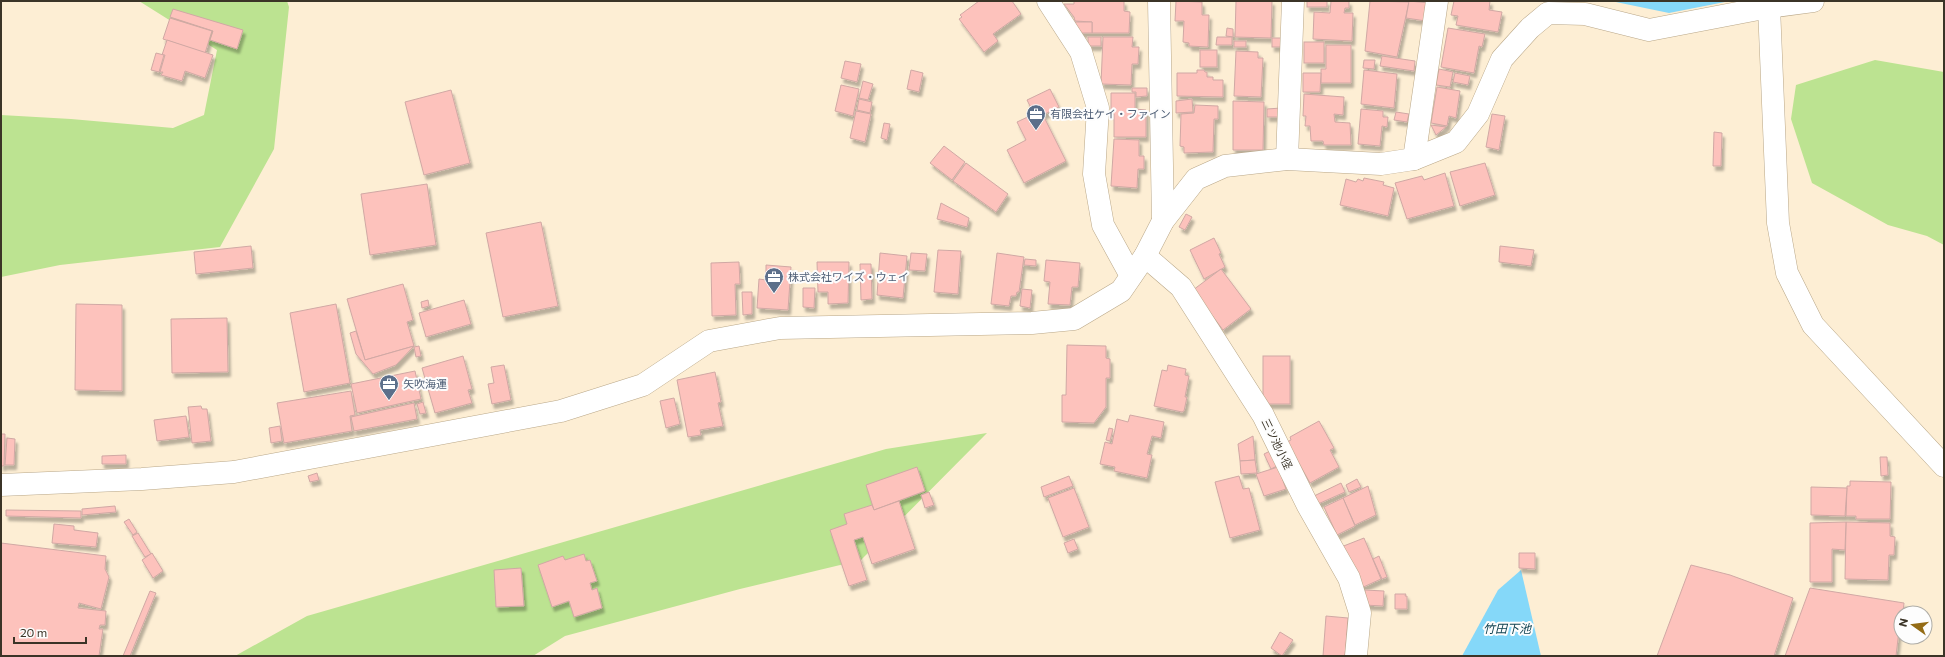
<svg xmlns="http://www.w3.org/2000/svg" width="1945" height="657" font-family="Commissioner,'Noto Sans JP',sans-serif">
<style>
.green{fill:#bce391}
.water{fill:#85d8f9}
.building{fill:#fdc2bc;stroke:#d0a8a4;filter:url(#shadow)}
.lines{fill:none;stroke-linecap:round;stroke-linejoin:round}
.minor-casing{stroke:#b9a788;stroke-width:23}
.minor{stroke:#fff;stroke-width:22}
.labels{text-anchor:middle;stroke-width:4;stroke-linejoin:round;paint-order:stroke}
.service-label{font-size:11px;fill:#4e5e75;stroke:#fdfdfd;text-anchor:start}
.street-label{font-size:11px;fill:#3b3427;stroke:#fdfdfd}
.water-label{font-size:12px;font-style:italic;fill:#083c4c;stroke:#fdfdfd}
</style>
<defs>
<filter id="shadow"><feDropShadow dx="2.5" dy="4.5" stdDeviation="1" flood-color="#0004"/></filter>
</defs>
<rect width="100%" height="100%" fill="#fdeed4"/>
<!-- green -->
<g class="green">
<path d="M139 1H287L289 7 274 149 220 247 60 265 1 277V115L71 119 173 128 204 115 217 50Z"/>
<path d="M1875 60 1944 72V245L1927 236 1888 225 1812 183 1791 119 1796 85Z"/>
<path d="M987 433 861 560 740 589 565 636 533 656H235L307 616 886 449Z"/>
</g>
<!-- water -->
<g class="water">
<path d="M1611 1H1730L1669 13Z"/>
<path d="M1521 570 1541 656H1462L1498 590Z"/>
</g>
<!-- building -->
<g class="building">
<path d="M979 1H1012L1021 14 993 34 998 41 984 52 959 19 962 17 960 15Z"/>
<path d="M1074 1H1124V11L1130 12 1129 33H1092V22L1075 21 1074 17 1064 4H1074Z"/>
<path d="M1176 1 1202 2V15H1209L1208 47 1189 46V43L1183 42 1184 21H1175Z"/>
<path d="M1236 1H1272L1271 38 1235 37Z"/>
<rect x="1307" y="1" width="20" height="6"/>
<path d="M1331 1H1349V8H1345L1344 13H1353L1352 41 1313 39 1314 12 1330 13Z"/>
<path d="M1370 1 1409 2 1397 57 1365 51Z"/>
<path d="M1409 1 1429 3 1426 21 1406 18Z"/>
<path d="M1454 1H1490L1489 10 1502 12 1498 32 1456 25 1458 16 1451 15Z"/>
<path d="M173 9 243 30 237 49 210 40 213 31 170 17Z"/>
<path d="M170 18 212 31 205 53 163 39Z"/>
<path d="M1074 22H1092V33H1081Z"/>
<path d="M1227 28 1233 29V37L1226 36Z"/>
<path d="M1448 28 1485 34 1482 47 1479 46 1474 73 1441 67Z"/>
<rect x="1088" y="37" width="13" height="9"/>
<path d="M1103 37H1133L1132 47H1139L1138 64H1132L1131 85 1101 84Z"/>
<path d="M1217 37H1232V45H1216Z"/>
<rect x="1272" y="38" width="12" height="9"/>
<path d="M167 40 213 55 205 78 185 71 182 81 161 75 163 72H160L165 55H162Z"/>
<rect x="1234" y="41" width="12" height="6"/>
<rect x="1304" y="42" width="20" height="21"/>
<path d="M1326 45H1351V83H1321V69H1326Z"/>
<rect x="1200" y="50" width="17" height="17"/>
<path d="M1236 51 1258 52V58H1263L1261 97 1234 96Z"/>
<path d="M156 53 164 55 159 72 151 70Z"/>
<path d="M1382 56 1415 61 1414 71 1380 66Z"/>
<path d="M1364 60H1375L1374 69 1363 68Z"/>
<path d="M845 61 861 64 857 82 841 78Z"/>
<path d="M1439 69 1453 72 1450 87 1436 85Z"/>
<path d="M911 70 923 73 919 92 907 89Z"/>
<path d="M1197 70H1204L1205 72H1207V77H1213V80H1223V97L1177 96V73H1197Z"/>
<path d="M1364 70 1397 74 1394 108 1361 104Z"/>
<path d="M1303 73H1321L1320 92H1303Z"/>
<path d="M1455 73 1470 76 1468 85 1453 82Z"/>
<path d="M863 81 873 84 868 100 859 98Z"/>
<path d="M841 85 859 89 853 116 835 111Z"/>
<path d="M1437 87 1460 91 1456 118 1449 116 1447 126 1431 123Z"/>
<path d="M1132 88H1147V96L1136 97V92H1132Z"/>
<path d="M1050 89 1059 107 1043 115 1066 161 1024 183 1007 150 1026 140 1017 122 1034 114 1027 100Z"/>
<path d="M451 90 470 163 424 175 405 102Z"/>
<path d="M1111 93H1135V109L1146 110V137H1114V114H1111Z"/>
<path d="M1304 94 1344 97 1343 115 1334 114 1335 122 1350 123 1351 145H1324L1323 141H1311L1310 126H1305L1306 116H1303Z"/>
<path d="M859 99 872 102 870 113 857 110Z"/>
<path d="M1192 99 1193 112 1176 113V101Z"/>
<path d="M1233 101 1264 102 1263 150H1233Z"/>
<path d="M1195 105 1218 106V119H1214L1213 152 1184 153V147L1180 146 1181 114 1194 113Z"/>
<path d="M1281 108V117H1267V109Z"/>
<path d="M1361 109 1383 111V117H1388L1387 127 1382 126 1380 146 1358 144Z"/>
<path d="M856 111 871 114 865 142 850 138Z"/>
<path d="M1396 112 1409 114 1407 122 1394 120Z"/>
<path d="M1492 114 1505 116 1499 150 1486 147Z"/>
<path d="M884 123 890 124 887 140 881 138Z"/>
<path d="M1431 125 1446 127 1436 135Z"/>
<path d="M1714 132 1722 133 1721 166H1713Z"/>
<path d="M1114 139 1139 140V156H1144V169H1138L1137 188 1111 186Z"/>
<path d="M944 146 965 162 952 180 930 163Z"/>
<path d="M966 163 1008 194 996 212 953 181Z"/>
<path d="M1485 163 1495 195 1460 206 1450 172Z"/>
<path d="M1445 173 1454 206 1407 219 1395 183 1422 176 1424 180Z"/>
<path d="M1364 178 1384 182 1383 185 1394 188 1388 216 1340 205 1346 179 1356 182 1358 179 1363 181Z"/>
<path d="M427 184 436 245 370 255 361 194Z"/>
<path d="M941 203 969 218 967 227 937 219Z"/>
<path d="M1186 214 1192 217 1185 230 1179 227Z"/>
<path d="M541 222 558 306 503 317 486 233Z"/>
<path d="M1214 238 1221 253 1219 254 1225 267 1204 279 1190 250Z"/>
<path d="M251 246 253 268 196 274 194 252Z"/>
<path d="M1500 246 1534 250 1531 266 1499 262Z"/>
<path d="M938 250 961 251 958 294 934 292Z"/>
<path d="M880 253 907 256 903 298 877 295Z"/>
<path d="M911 253 927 254 925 271 909 270Z"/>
<path d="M997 253 1024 257 1019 292H1017L1016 296H1011L1009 306 991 304Z"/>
<path d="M1025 259 1036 260V266L1024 265Z"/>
<path d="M1046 260 1080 263 1078 287H1072L1070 305 1048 304 1050 282 1044 281Z"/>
<path d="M739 262 740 284H735L736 315 712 316 711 263Z"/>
<path d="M817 262H849L848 303 828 304V292H818Z"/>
<path d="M860 264H871L872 299 861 300Z"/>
<path d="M766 265 791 267 788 310 757 308 759 279 766 280Z"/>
<path d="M1221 269 1251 309 1223 330 1193 290Z"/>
<path d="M403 284 413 320 407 322 414 346 365 360 347 299Z"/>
<path d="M803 288H815L814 308 803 307Z"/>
<path d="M1022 289 1032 290 1030 308 1020 306Z"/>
<path d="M742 292H752V314L743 315Z"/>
<path d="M428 300 429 306 422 308 421 302Z"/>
<path d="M464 300 471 324 426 337 419 313Z"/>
<path d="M76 304 122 305V391L75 390Z"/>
<path d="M336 304 350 383 304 392 290 313Z"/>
<path d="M227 318 228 372 172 373 171 319Z"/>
<path d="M356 331 365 360 414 346 396 365 373 374 356 354 350 333Z"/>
<path d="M1067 345 1106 346V358L1110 359V378H1106V407L1094 423 1062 422V395H1066Z"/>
<path d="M419 346 421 356 416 357 414 347Z"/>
<path d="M463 356 472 389 468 390 472 403 435 413 422 368Z"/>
<rect x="1263" y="356" width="27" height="48"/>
<path d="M504 365 511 400 492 404 488 384 494 383 491 367Z"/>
<path d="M1168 365 1186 369 1185 375 1189 376 1185 397H1187L1184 411 1182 412 1154 406 1162 370 1167 371Z"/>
<path d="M415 371 421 399 357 413 351 384Z"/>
<path d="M715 372 721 402 718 403 723 426 700 430 701 435 688 437 677 380Z"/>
<path d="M351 391 355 415 350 416 352 431 284 443 277 403Z"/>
<path d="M674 398 680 424 666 428 660 401Z"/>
<path d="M423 402 426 413 420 414 417 404Z"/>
<path d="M414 403 417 419 354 431 351 417Z"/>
<path d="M201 406 202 409H207L211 441 192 443 188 407Z"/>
<path d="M1130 415 1164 422 1161 438 1152 436 1147 454 1152 455 1147 478 1114 471 1115 467 1100 464 1105 442 1112 444 1117 419 1128 422Z"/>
<path d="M186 416 189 437 157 441 154 420Z"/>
<path d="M1319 421 1334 448 1330 450 1339 467 1310 483 1287 442 1291 440 1290 437Z"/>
<path d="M280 426 282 441 271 443 269 428Z"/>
<path d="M1109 428 1113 429 1110 441 1106 440Z"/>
<path d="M1 434H5L4 466H1Z"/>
<path d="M1253 436 1255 460 1240 461 1238 444Z"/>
<path d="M7 438 15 439 14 465H5Z"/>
<path d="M1270 451 1277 466 1271 469 1264 454Z"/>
<path d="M126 455V464H102V456Z"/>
<path d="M1880 457H1887L1888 475 1881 476Z"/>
<path d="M1255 460 1257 473 1241 474 1240 461Z"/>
<path d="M917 467 925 491 874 510 866 485Z"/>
<path d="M1278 467 1286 489 1264 496 1256 474Z"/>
<path d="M317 473 319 480 310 482 308 476Z"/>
<path d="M1069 476 1073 486 1044 497 1041 487Z"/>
<path d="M1239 476 1243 489 1249 488 1260 530 1230 538 1215 482Z"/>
<path d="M1357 479 1361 487 1349 492 1346 485Z"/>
<path d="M1850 481 1891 482 1890 519H1856V516H1846L1847 486H1850Z"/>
<path d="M1341 483 1345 492 1318 504 1314 496Z"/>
<path d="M1368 486 1376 515 1355 525 1343 498Z"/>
<path d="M1811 487 1847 488 1845 516 1811 515Z"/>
<path d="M1074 488 1089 527 1063 537 1048 498Z"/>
<path d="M929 492 934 505 925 508 921 495Z"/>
<path d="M1343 498 1355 526 1337 535 1324 507Z"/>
<path d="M899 501 915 549 872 564 863 537 854 540 867 580 849 586 830 530 847 524 844 514 872 505 874 510Z"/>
<path d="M115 506 116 512 82 515V509Z"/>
<path d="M6 510 81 511V518L6 516Z"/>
<path d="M129 519 137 532 133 535 124 522Z"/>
<path d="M1846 522 1890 523V536L1895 537 1894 555H1889L1888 580 1845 579Z"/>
<path d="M1846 522 1845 550 1832 549V582H1810V523Z"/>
<path d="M54 524 74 526V530L98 533 96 547 52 543Z"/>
<path d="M138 533 151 554 145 557 132 536Z"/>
<path d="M1364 538 1381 579 1359 589 1341 547Z"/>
<path d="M1074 539 1078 549 1068 553 1064 543Z"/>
<path d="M1 543 106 556 105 569 109 577 101 609 79 603 78 608 106 611 105 625H100L99 629H103L99 656H1Z"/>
<path d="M152 553 163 571 153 578 142 560Z"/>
<path d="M1519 553H1535V569L1519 568Z"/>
<path d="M584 554 586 561 590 560 597 581 590 583 592 590 597 588 602 608 574 617 569 601 552 607 538 565 563 556 565 560Z"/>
<path d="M1379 556 1387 577 1382 579 1373 559Z"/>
<path d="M1691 565 1730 575 1793 598 1774 656H1657Z"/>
<path d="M521 568 524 606 496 607 494 570Z"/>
<path d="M1810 588 1904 603 1903 613H1901L1896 656H1785Z"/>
<path d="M1365 590 1384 591 1383 606 1364 605Z"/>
<path d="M150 591 156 593 130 656H123Z"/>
<path d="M1395 594H1406L1405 596H1407V609H1395Z"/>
<path d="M1326 616 1348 618 1345 656H1323Z"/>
<path d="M1280 632 1293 640 1282 656 1271 648Z"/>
</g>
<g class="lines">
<defs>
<g id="minor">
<path d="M1048 1 1081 52 1098 108 1094 174 1103 225 1131 276"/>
<path d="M1159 1 1163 221"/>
<path d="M1769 7 1778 223 1787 273 1813 325 1944 466"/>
<path d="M1287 159 1293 1"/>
<path d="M1414 159 1437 1"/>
<path d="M1145 256 1181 287 1263 415 1307 504 1349 578 1360 613 1356 656"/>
<path d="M1 485 142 479 234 472 561 411 643 385 709 341 780 328 1032 323 1074 319 1121 291 1145 256 1163 221 1196 179 1225 166 1287 159 1381 164 1414 159 1456 142 1478 114 1502 59 1530 28 1548 13 1585 14 1649 30 1769 7 1813 1"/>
</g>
</defs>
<!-- minor casing -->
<use href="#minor" class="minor-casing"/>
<!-- minor -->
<use href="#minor" class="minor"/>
</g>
<!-- icons -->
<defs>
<symbol id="office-pin" viewBox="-11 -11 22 30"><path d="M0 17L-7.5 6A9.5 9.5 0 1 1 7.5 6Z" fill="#5c6f8a" stroke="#fdfdfd"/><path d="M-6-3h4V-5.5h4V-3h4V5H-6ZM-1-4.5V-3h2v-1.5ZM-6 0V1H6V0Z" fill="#fff"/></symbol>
</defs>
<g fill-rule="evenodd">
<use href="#office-pin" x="1025" y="103" width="22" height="30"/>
<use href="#office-pin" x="763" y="266" width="22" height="30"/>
<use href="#office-pin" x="378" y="373" width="22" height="30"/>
</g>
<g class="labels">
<!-- service labels -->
<g class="service-label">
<text x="1050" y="118">有限会社ケイ・ファイン</text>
<text x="788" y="281">株式会社ワイズ・ウェイ</text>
<text x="403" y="388">矢吹海運</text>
</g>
<!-- street labels -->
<g class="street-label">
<text transform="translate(1277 444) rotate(64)" y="4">三ツ池小径</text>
</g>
<!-- water labels -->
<g class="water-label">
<text x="1507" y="633">竹田下池</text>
</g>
</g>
<!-- border -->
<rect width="1945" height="657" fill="none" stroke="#3b3427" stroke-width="4"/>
<!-- north arrow -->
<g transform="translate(1913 625) rotate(284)"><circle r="19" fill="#fdfdfd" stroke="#afada7"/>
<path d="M0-3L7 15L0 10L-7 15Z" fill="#946c16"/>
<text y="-6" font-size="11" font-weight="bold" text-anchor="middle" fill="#3b3427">N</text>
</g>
<!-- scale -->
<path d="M14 637v6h72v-6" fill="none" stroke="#3b3427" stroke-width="2"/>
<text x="20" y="637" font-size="12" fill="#3b3427" stroke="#fdfdfd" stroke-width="3" paint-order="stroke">20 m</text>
</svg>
